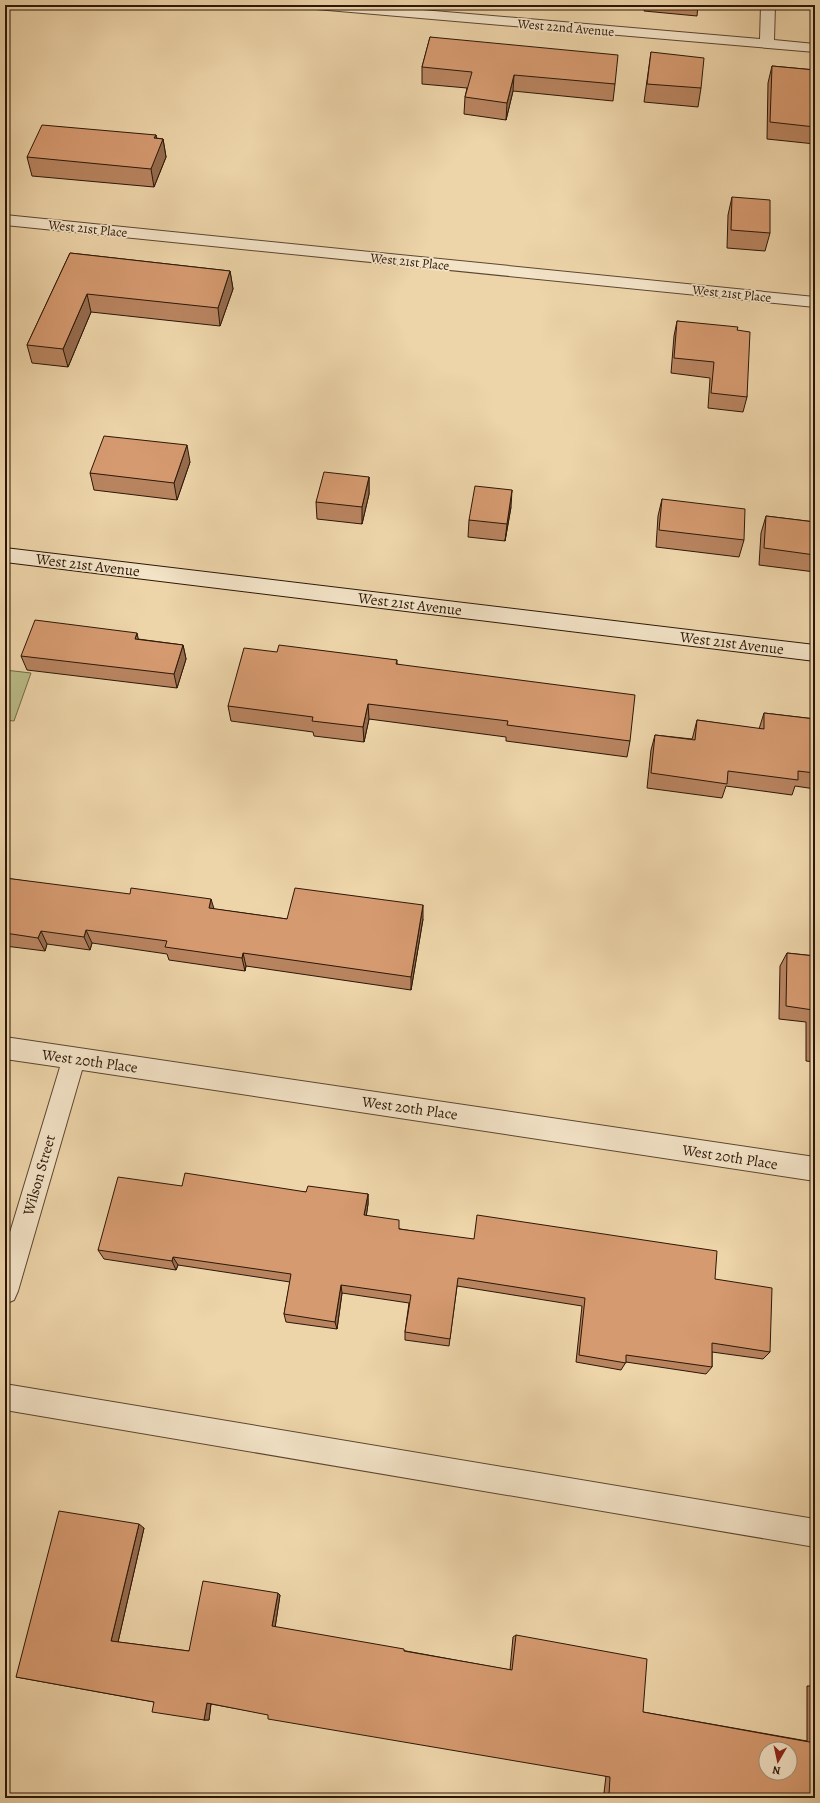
<svg xmlns="http://www.w3.org/2000/svg" width="820" height="1803" font-family="Alegreya,serif">
<style>
.green{fill:#babc87;stroke:#736a47}
.lines{fill:none;stroke-linecap:round;stroke-linejoin:round}
.lane-casing{stroke:#5c4630;stroke-width:2}
.street-casing{stroke:#5c4630;stroke-width:2}
.secondary-casing{stroke:#2c1707;stroke-width:2}
.lane{fill:#f3e3c7;fill-rule:evenodd}
.street{fill:#f3e3c7;fill-rule:evenodd}
.secondary{fill:#f3e3c7;fill-rule:evenodd}
.wall{fill:#b88460;stroke:#2c1707}
.shaded-wall{fill:#966c4e;stroke:#2c1707}
.building{fill:#d69a70;stroke:#2c1707;fill-rule:evenodd}
.labels{text-anchor:middle;stroke-width:3.5;stroke-linejoin:round;paint-order:stroke}
.far-street-label{font-size:13px;fill:#2c1707;stroke:#f3e3c7}
.street-label{font-size:15px;fill:#2c1707;stroke:#f3e3c7}
</style>
<rect width="100%" height="100%" fill="#edd4a9"/>
<filter id="stains"><feTurbulence type="fractalNoise" baseFrequency=".005" numOctaves="4"/><feColorMatrix values="0 0 0 0 .2 0 0 0 0 .09 0 0 0 0 .02 0 0 0 .5 -.17"/></filter>
<radialGradient id="worn" r=".72"><stop offset=".6" stop-color="#630" stop-opacity="0"/><stop offset="1" stop-color="#630" stop-opacity=".3"/></radialGradient>
<!-- green -->
<path class="green" d="M5 670 31 673 14 721 5 720Z"/>
<g class="lines">
<defs>
<path id="lane" d="M5 1384 815 1519V1547L5 1410Z"/>
<g id="street">
<path d="M309 5H364L760 39 761 5H775L774 40 815 44V52L316 9 311 8Z"/>
<path d="M5 215 815 297V307L5 225Z"/>
<path d="M5 1037 815 1157V1181L82 1070 18 1291 14 1300 5 1304V1249L60 1067 5 1059Z"/>
</g>
<path id="secondary" d="M5 548 815 645V661L5 562Z"/>
</defs>
<!-- lane casing -->
<use href="#lane" class="lane-casing"/>
<!-- street casing -->
<use href="#street" class="street-casing"/>
<!-- secondary casing -->
<use href="#secondary" class="secondary-casing"/>
<!-- lane -->
<use href="#lane" class="lane"/>
<!-- street -->
<use href="#street" class="street"/>
<!-- secondary -->
<use href="#secondary" class="secondary"/>
</g>
<!-- wall -->
<g class="wall">
<path d="M645 5H698L697 16 644 11Z"/>
<path d="M430 37 615 84 613 101 513 91 506 120 464 114 465 97 467 88 422 84V67Z"/>
<path d="M651 52 701 88 698 107 644 102Z"/>
<path d="M772 66 815 70V144L767 139 768 83Z"/>
<path d="M156 135V138L163 139 166 157 154 187 32 176 27 157Z"/>
<path d="M732 197 770 233 765 251 727 248 728 215Z"/>
<path d="M70 253 230 271 233 289 220 326 91 312 68 367 32 363 27 345Z"/>
<path d="M677 321 737 330 747 397 743 412 708 408 710 378 671 373 674 336Z"/>
<path d="M190 462 177 500 94 490 90 473Z"/>
<path d="M369 477V494L362 524 317 519 316 502Z"/>
<path d="M662 499 744 540 739 557 656 547 658 516Z"/>
<path d="M511 507 505 541 468 537 469 520Z"/>
<path d="M766 516 815 522V572L759 565 761 533Z"/>
<path d="M138 639 183 645 186 659 177 688 27 670 21 656Z"/>
<path d="M277 652 397 660V664L630 741 627 757 506 741V737L369 719 364 742 314 736 313 732 231 721 228 706Z"/>
<path d="M764 713 815 719V789L795 786 792 795 726 786 722 798 647 788 651 750 655 735 692 739 693 736 697 720 759 729Z"/>
<path d="M5 878 214 909 287 919H423L411 990 246 966 245 971 169 960 167 954 92 943 90 950 47 944 45 951 5 946Z"/>
<path d="M787 953 815 956V1062L806 1061V1022L779 1019 780 966Z"/>
<path d="M182 1186 306 1192 368 1194V1204L366 1216 400 1229 715 1279 770 1352 763 1359 712 1352V1367L706 1374 626 1362 621 1370 576 1362 582 1306 457 1286 449 1346 405 1340V1332L409 1303 342 1293 337 1329 286 1322 284 1314 290 1282 178 1265 176 1270 104 1259 98 1250Z"/>
<path d="M144 1528 118 1642 189 1651 280 1595 275 1627 510 1670 513 1637 516 1635 643 1712 807 1741V1686H815V1798L609 1795 604 1793 606 1776 211 1704 209 1720H204L154 1702 16 1677Z"/>
</g>
<!-- shaded-wall -->
<g class="shaded-wall">
<path d="M514 75 513 91 506 120 507 103Z"/>
<path d="M156 135 158 150 163 139 166 157 154 187 151 169 154 138Z"/>
<path d="M230 271 233 289 220 326 218 308Z"/>
<path d="M87 294 91 312 68 367 63 349Z"/>
<path d="M187 445 190 462 177 500 174 483Z"/>
<path d="M369 477V494L362 524V507Z"/>
<path d="M512 490 511 507 505 541 507 524Z"/>
<path d="M137 633 140 647 135 639Z"/>
<path d="M183 645 186 659 177 688 174 674Z"/>
<path d="M368 704 369 719 364 742 363 727Z"/>
<path d="M211 899 215 912 209 908Z"/>
<path d="M423 905V919L411 990V977Z"/>
<path d="M86 930 92 943 90 950 84 937Z"/>
<path d="M41 931 47 944 45 951 38 938Z"/>
<path d="M243 953 246 966 245 971 242 958Z"/>
<path d="M368 1194V1204L365 1225 364 1215Z"/>
<path d="M173 1257 178 1265 176 1270 172 1261Z"/>
<path d="M341 1285 342 1293 337 1329 335 1322Z"/>
<path d="M139 1524 144 1528 118 1642 111 1641Z"/>
<path d="M278 1593 280 1595 275 1628 272 1626Z"/>
<path d="M207 1703H211L209 1720H204Z"/>
</g>
<!-- building -->
<g class="building">
<path d="M430 37 618 55 615 84 514 75 507 103 465 97 472 72 422 67Z"/>
<path d="M651 52 704 58 701 88 647 84Z"/>
<path d="M772 66 815 70V127L770 122Z"/>
<path d="M42 125 156 135 154 138 163 139 151 169 27 157Z"/>
<path d="M732 197 770 200V233L731 230Z"/>
<path d="M70 253 230 271 218 308 87 294 63 349 27 345Z"/>
<path d="M677 321 738 327 737 330 750 332 747 397 711 393 714 362 674 358Z"/>
<path d="M104 436 187 445 174 483 90 473Z"/>
<path d="M324 472 369 477 362 507 316 502Z"/>
<path d="M475 486 512 490 507 524 469 520Z"/>
<path d="M662 499 745 509 744 540 659 530Z"/>
<path d="M766 516 815 522V555L764 548Z"/>
<path d="M35 620 137 633 135 639 183 645 174 674 21 656Z"/>
<path d="M279 645 397 660 396 664 635 695 630 741 507 725 508 721 368 704 363 727 312 721 313 717 228 706 244 648 277 652Z"/>
<path d="M764 713 815 719V773L798 771V780L728 771 727 784 651 773 655 735 695 740 697 720 764 729Z"/>
<path d="M5 878 130 894 131 888 211 899 209 908 287 919 295 888 423 905 411 977 243 953 242 958 165 947 167 941 86 930 84 937 41 931 38 938 5 933Z"/>
<path d="M787 953 815 956V1049H813V1010L786 1006Z"/>
<path d="M185 1173 306 1192 308 1186 368 1194 364 1215 399 1220V1229L474 1239 477 1215 717 1251 715 1279 772 1288 770 1352 712 1343V1367L626 1355V1363L579 1355 585 1298 458 1278 450 1339 405 1332 411 1295 341 1285 335 1322 284 1314 291 1274 173 1257 172 1261 98 1250 118 1177 182 1186Z"/>
<path d="M59 1511 139 1524 111 1641 189 1651 203 1581 278 1593 272 1626 404 1649V1651L512 1670 516 1635 647 1659 643 1712 815 1743V1798H627L609 1795 610 1777 268 1719V1715L207 1703 204 1720 152 1712 154 1702 16 1677ZM766 1749H790V1773H766Z"/>
</g>
<g class="labels">
<!-- far-street labels -->
<g class="far-street-label">
<text transform="translate(566 27) rotate(5)" y="5">West 22nd Avenue</text>
<text transform="translate(88 228) rotate(6)" y="5">West 21st Place</text>
<text transform="translate(410 261) rotate(6)" y="5">West 21st Place</text>
<text transform="translate(732 293) rotate(6)" y="5">West 21st Place</text>
</g>
<!-- street labels -->
<g class="street-label">
<text transform="translate(88 565) rotate(7)" y="5">West 21st Avenue</text>
<text transform="translate(410 604) rotate(7)" y="5">West 21st Avenue</text>
<text transform="translate(732 643) rotate(7)" y="5">West 21st Avenue</text>
<text transform="translate(90 1061) rotate(8)" y="5">West 20th Place</text>
<text transform="translate(410 1108) rotate(8)" y="5">West 20th Place</text>
<text transform="translate(730 1157) rotate(9)" y="5">West 20th Place</text>
<text transform="translate(39 1175) rotate(-74)" y="5">Wilson Street</text>
</g>
</g>
<!-- margin -->
<rect width="820" height="1803" fill="none" stroke="#edd4a9" stroke-width="20"/>
<rect x="6" y="6" width="808" height="1791" fill="none" stroke="#2c1707" stroke-width="2"/>
<rect x="10" y="10" width="800" height="1783" fill="none" stroke="#2c1707"/>
<!-- north arrow -->
<g transform="translate(778 1761) rotate(189)"><circle r="19" fill="#f3e3c7" stroke="#a3917a"/>
<path d="M0-3L7 15L0 10L-7 15Z" fill="#8f2418"/>
<text y="-6" font-size="11" font-weight="bold" text-anchor="middle" fill="#2c1707">N</text>
</g>
<rect width="100%" height="100%" filter="url(#stains)"/>
<rect width="100%" height="100%" fill="url(#worn)"/>
</svg>
